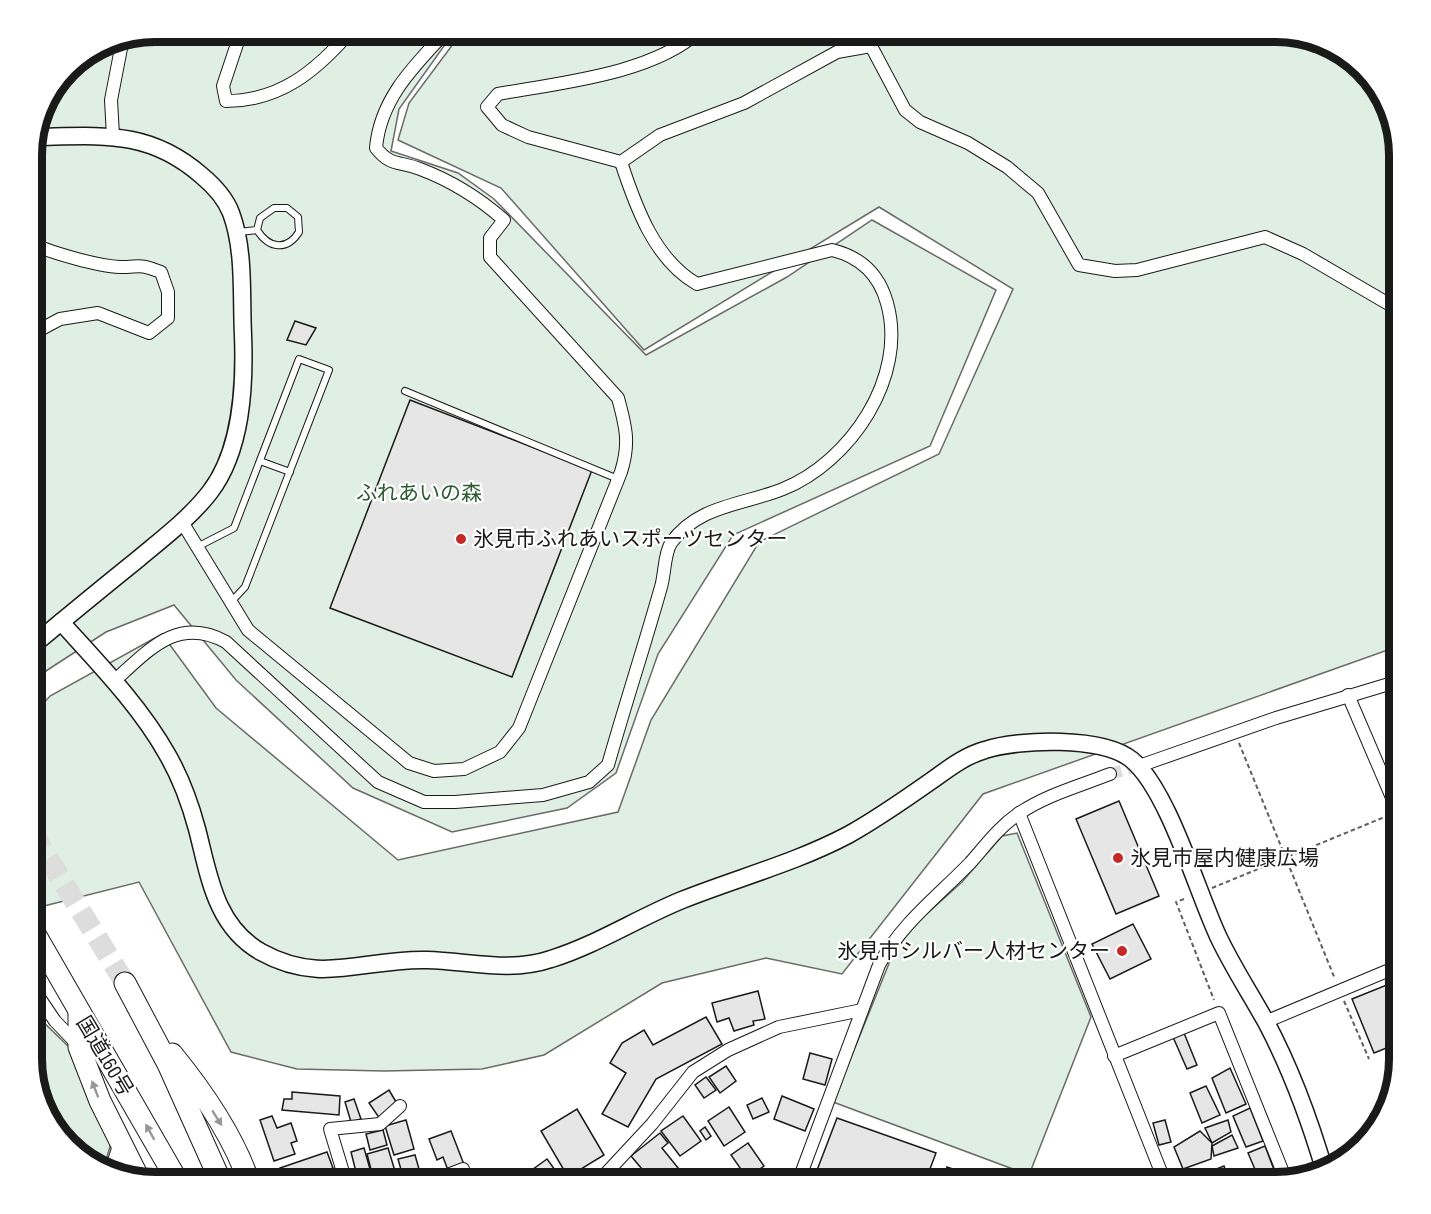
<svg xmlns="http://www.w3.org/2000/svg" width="1431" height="1214" font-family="'Sofia Sans Condensed','Noto Sans JP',sans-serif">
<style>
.green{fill:#e0efe3;stroke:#6a6a6a;stroke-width:1.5}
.building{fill:#e6e6e6;stroke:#1a1a1a;stroke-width:1.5}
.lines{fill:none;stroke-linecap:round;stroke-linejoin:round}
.street-tunnel{stroke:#ddd;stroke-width:12;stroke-dasharray:12 6;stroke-linecap:butt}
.highway-tunnel{stroke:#ddd;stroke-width:21;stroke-dasharray:21 10;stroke-linecap:butt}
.lane-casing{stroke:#1a1a1a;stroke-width:8}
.street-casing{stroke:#1a1a1a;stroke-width:14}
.secondary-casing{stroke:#1a1a1a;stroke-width:19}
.highway-casing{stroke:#1a1a1a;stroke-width:23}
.path{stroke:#5f5f5f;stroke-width:2;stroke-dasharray:4.5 3;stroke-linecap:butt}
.lane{stroke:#fff;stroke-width:6}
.street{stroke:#fff;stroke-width:12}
.secondary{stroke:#fff;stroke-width:16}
.highway{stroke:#fff;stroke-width:21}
.oneway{fill:#989898}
.poi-dot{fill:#c62828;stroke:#fff;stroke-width:2}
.labels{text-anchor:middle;stroke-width:4.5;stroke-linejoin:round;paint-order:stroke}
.park-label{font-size:21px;fill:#2b5a34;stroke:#fff}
.poi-label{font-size:21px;fill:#1a1a1a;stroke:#fff;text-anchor:start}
.street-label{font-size:21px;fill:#1a1a1a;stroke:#fff}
.rim{fill:none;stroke:#1a1a1a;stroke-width:8}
</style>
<rect width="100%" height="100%" fill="#fff"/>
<!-- green -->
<g class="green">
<path d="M155 32H454L399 109 391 151 458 173 494 199 646 355 787 277 872 220 996 290 930 446 733 535 658 654 616 773 567 808 452 832 353 788 236 680 174 605 106 632 32 680V147L44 100 73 62 108 41Z"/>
<path d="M462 32H1276L1323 41 1358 62 1390 107 1399 155V646L983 794 842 974 766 958 662 983 544 1055 482 1069 384 1071 297 1069 231 1052 139 882 32 909V716L50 696 162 634 216 708 398 860 618 812 651 720 759 542 939 454 1013 289 879 207 644 350 501 188 398 140 409 103Z"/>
<path d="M1017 833 1091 1017 1029 1175 833 1102 892 956 911 928 962 882 1002 836Z"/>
<path d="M32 1006 35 1014 72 1050 112 1140 103 1170 73 1152 44 1113 32 1067Z"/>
</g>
<!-- building -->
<g class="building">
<path d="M295 321 316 328 306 345 287 340Z"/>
<path d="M410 400 592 470 512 677 330 608Z"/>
<path d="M1119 801 1159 896 1116 914 1076 819Z"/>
<path d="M1133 924 1151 959 1110 979 1092 944Z"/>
<path d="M1399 980V1043L1374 1053 1352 999Z"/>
<path d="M758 991 765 1019 753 1021 754 1025 734 1031 729 1018 717 1022 712 1003Z"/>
<path d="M706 1017 722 1044 656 1079 628 1127 602 1114 626 1073 610 1063 622 1043 644 1030 653 1045Z"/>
<path d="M1184 1033 1197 1065 1187 1069 1173 1037Z"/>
<path d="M810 1053 832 1059 825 1085 803 1079Z"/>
<path d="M726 1066 736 1081 720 1093 709 1077Z"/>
<path d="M1230 1068 1246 1104 1226 1113 1212 1078Z"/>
<path d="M706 1077 716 1090 704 1098 695 1085Z"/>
<path d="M1206 1086 1220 1115 1202 1123 1190 1093Z"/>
<path d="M389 1090 399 1107 380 1119 369 1103Z"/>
<path d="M292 1092 340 1096 339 1115 282 1110 284 1099H292Z"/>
<path d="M782 1096 814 1109 805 1131 774 1119Z"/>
<path d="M762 1098 769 1112 753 1119 747 1105Z"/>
<path d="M354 1099 361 1119 351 1122 345 1102Z"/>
<path d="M729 1107 745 1132 724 1146 708 1121Z"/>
<path d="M1250 1108 1263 1141 1246 1147 1233 1116Z"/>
<path d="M577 1109 604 1155 568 1177 541 1131Z"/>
<path d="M272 1116 277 1128 291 1123 297 1141 291 1143 295 1154 274 1161 260 1120Z"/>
<path d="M683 1116 701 1141 680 1156 661 1131Z"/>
<path d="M837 1118 936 1153 925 1182H826L814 1178Z"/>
<path d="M406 1120 414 1149 394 1155 385 1126Z"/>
<path d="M1165 1120 1171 1142 1159 1145 1153 1123Z"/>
<path d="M1228 1120 1231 1132 1212 1143 1205 1128Z"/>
<path d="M705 1127 711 1136 706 1140 700 1131Z"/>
<path d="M383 1130 387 1145 370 1150 366 1134Z"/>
<path d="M451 1131 465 1167 449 1173 443 1157 437 1160 429 1139Z"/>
<path d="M1200 1131 1212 1143 1211 1159 1183 1169 1174 1147Z"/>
<path d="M660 1133 668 1143 662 1148 683 1174 672 1182H653L631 1156Z"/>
<path d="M1232 1135 1238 1148 1214 1156 1212 1146Z"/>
<path d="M748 1143 764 1166 747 1178 731 1155Z"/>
<path d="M1265 1146 1276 1175 1260 1181 1248 1153Z"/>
<path d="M364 1148 372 1176 358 1180 351 1152Z"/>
<path d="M388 1148 395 1171 373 1177 367 1154Z"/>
<path d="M327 1152 333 1168 310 1176 312 1182H285L280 1168Z"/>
<path d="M415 1155 419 1169 402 1173 398 1159Z"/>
<path d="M547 1159 558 1174 546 1182H530L525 1175Z"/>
<path d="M1224 1166 1229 1180 1239 1176 1241 1182H1192L1191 1179Z"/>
<path d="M947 1167 989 1182H941Z"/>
<path d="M399 1173 401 1182H389L388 1177Z"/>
<path d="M768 1173 774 1182H753Z"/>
</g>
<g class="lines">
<!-- street-tunnel -->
<path class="street-tunnel" d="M1110 774 1142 765"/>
<!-- highway-tunnel -->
<path class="highway-tunnel" d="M32 832 125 983"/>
<defs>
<g id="lane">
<path d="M239 232 257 230 260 218 274 208H287L298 217 299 232C287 251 269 249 257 230"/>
<path d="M405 391 618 479"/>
<path d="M260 461 290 472"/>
<path d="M197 547 234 528 299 359 329 370 245 587 231 602"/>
</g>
<g id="street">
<path d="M241 32 223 86 226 101C280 101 316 71 350 32"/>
<path d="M698 32C652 74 558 83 498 94L487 107 502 125 528 137 621 162 660 135 744 103 837 52 871 46 905 110 920 122 968 143 1007 167 1038 193 1079 265 1115 271 1137 270 1265 237 1303 254 1399 310"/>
<path d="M113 136 111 100 123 38"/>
<path d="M32 334 60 319 98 313 149 333 168 318V292L161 272C138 263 141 267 120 267 97 266 53 253 32 244"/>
<path d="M182 522 248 630 409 763 434 771 464 769 500 752 519 728 621 472C630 444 626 427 618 398L490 257V238L504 220C479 198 452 181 420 169 400 161 391 167 376 148 380 101 411 69 442 36V32"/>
<path d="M113 682C148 651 177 615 226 642L378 782 424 802H455L543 795 589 782 608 765C625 705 644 647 661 587 665 574 664 554 671 543 698 505 743 505 783 489 850 462 908 377 887 303 879 274 861 257 832 250L697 284C655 260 636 208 621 162"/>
<path d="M1348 695 1399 814"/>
<path d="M1142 765 1276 718 1399 681"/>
<path d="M1019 813 1165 1182"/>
<path d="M32 987 55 1021 79 1046"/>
<path d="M1265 1022 1399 966"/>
<path d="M1114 1056 1219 1013 1286 1180"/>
<path d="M110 1174 120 1142"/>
<path d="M346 1182 330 1129 380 1124 400 1106"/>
<path d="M429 1182 463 1169"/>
<path d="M598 1182 652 1124 693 1072 728 1050 779 1027 862 1010"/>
<path d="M798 1182 879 965C901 924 938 896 970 863 986 845 998 828 1018 814 1046 795 1079 786 1110 774"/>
</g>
<g id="secondary">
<path d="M61 622C99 664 140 706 167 754 181 778 190 803 197 829 209 875 215 926 261 952 322 986 364 958 427 960 469 961 510 973 551 959 596 945 638 918 682 900 737 878 795 863 848 835 877 819 904 800 931 781 948 769 964 756 985 750 1019 739 1103 736 1132 760 1168 790 1197 891 1218 936 1232 966 1250 993 1266 1022 1291 1069 1310 1121 1325 1172"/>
<path d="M32 646C67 617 102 588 137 560 162 539 190 518 210 492 242 450 245 386 243 335 241 296 245 250 231 213 225 197 213 185 201 175 148 129 100 136 34 137"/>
</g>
<g id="highway">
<path d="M32 929 178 1182"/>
<path d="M125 983 168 1064 221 1182"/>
<path d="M79 1014V1047L100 1101 139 1179"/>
<path d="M172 1054C203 1092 233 1135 249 1182"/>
</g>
</defs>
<!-- lane casing -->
<use href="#lane" class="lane-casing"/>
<!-- street casing -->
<use href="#street" class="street-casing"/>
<!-- secondary casing -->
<use href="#secondary" class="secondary-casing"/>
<!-- highway casing -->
<use href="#highway" class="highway-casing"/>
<!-- path -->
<g class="path">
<path d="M1239 743 1335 979"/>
<path d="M1212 888 1387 816"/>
<path d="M1184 899 1176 902 1214 1000"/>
<path d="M1344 1001 1369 1059"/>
</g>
<!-- lane -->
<use href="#lane" class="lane"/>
<!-- street -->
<use href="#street" class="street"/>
<!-- secondary -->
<use href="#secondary" class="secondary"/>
<!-- highway -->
<use href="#highway" class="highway"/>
</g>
<!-- one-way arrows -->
<defs><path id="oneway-solid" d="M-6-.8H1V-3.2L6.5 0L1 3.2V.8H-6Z" transform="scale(1.5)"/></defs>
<g class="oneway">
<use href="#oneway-solid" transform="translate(95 1089) rotate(-111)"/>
<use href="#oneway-solid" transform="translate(217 1118) rotate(58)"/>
<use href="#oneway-solid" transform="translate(150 1132) rotate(-119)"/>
</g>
<!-- markers -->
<g class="poi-dot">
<circle cx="461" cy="539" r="6"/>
<circle cx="1118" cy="858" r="6"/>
<circle cx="1122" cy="951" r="6"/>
</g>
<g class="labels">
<!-- park labels -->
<g class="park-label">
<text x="419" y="500">ふれあいの森</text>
</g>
<!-- poi labels -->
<g class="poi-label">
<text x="473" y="546">氷見市ふれあいスポーツセンター</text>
<text x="1130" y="865">氷見市屋内健康広場</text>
<text x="1110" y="958" text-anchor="end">氷見市シルバー人材センター</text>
</g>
<!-- street labels -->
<g class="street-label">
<text transform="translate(105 1056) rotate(59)" y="7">国道160号</text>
</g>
</g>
<!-- crop -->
<path d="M0 0H1431V1214H0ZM155 42H1276A113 113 0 0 1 1389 155V1059A113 113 0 0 1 1276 1172H155A113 113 0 0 1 42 1059V155A113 113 0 0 1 155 42Z" fill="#fff" fill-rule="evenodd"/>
<path class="rim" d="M155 42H1276A113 113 0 0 1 1389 155V1059A113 113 0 0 1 1276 1172H155A113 113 0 0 1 42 1059V155A113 113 0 0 1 155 42Z"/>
</svg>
